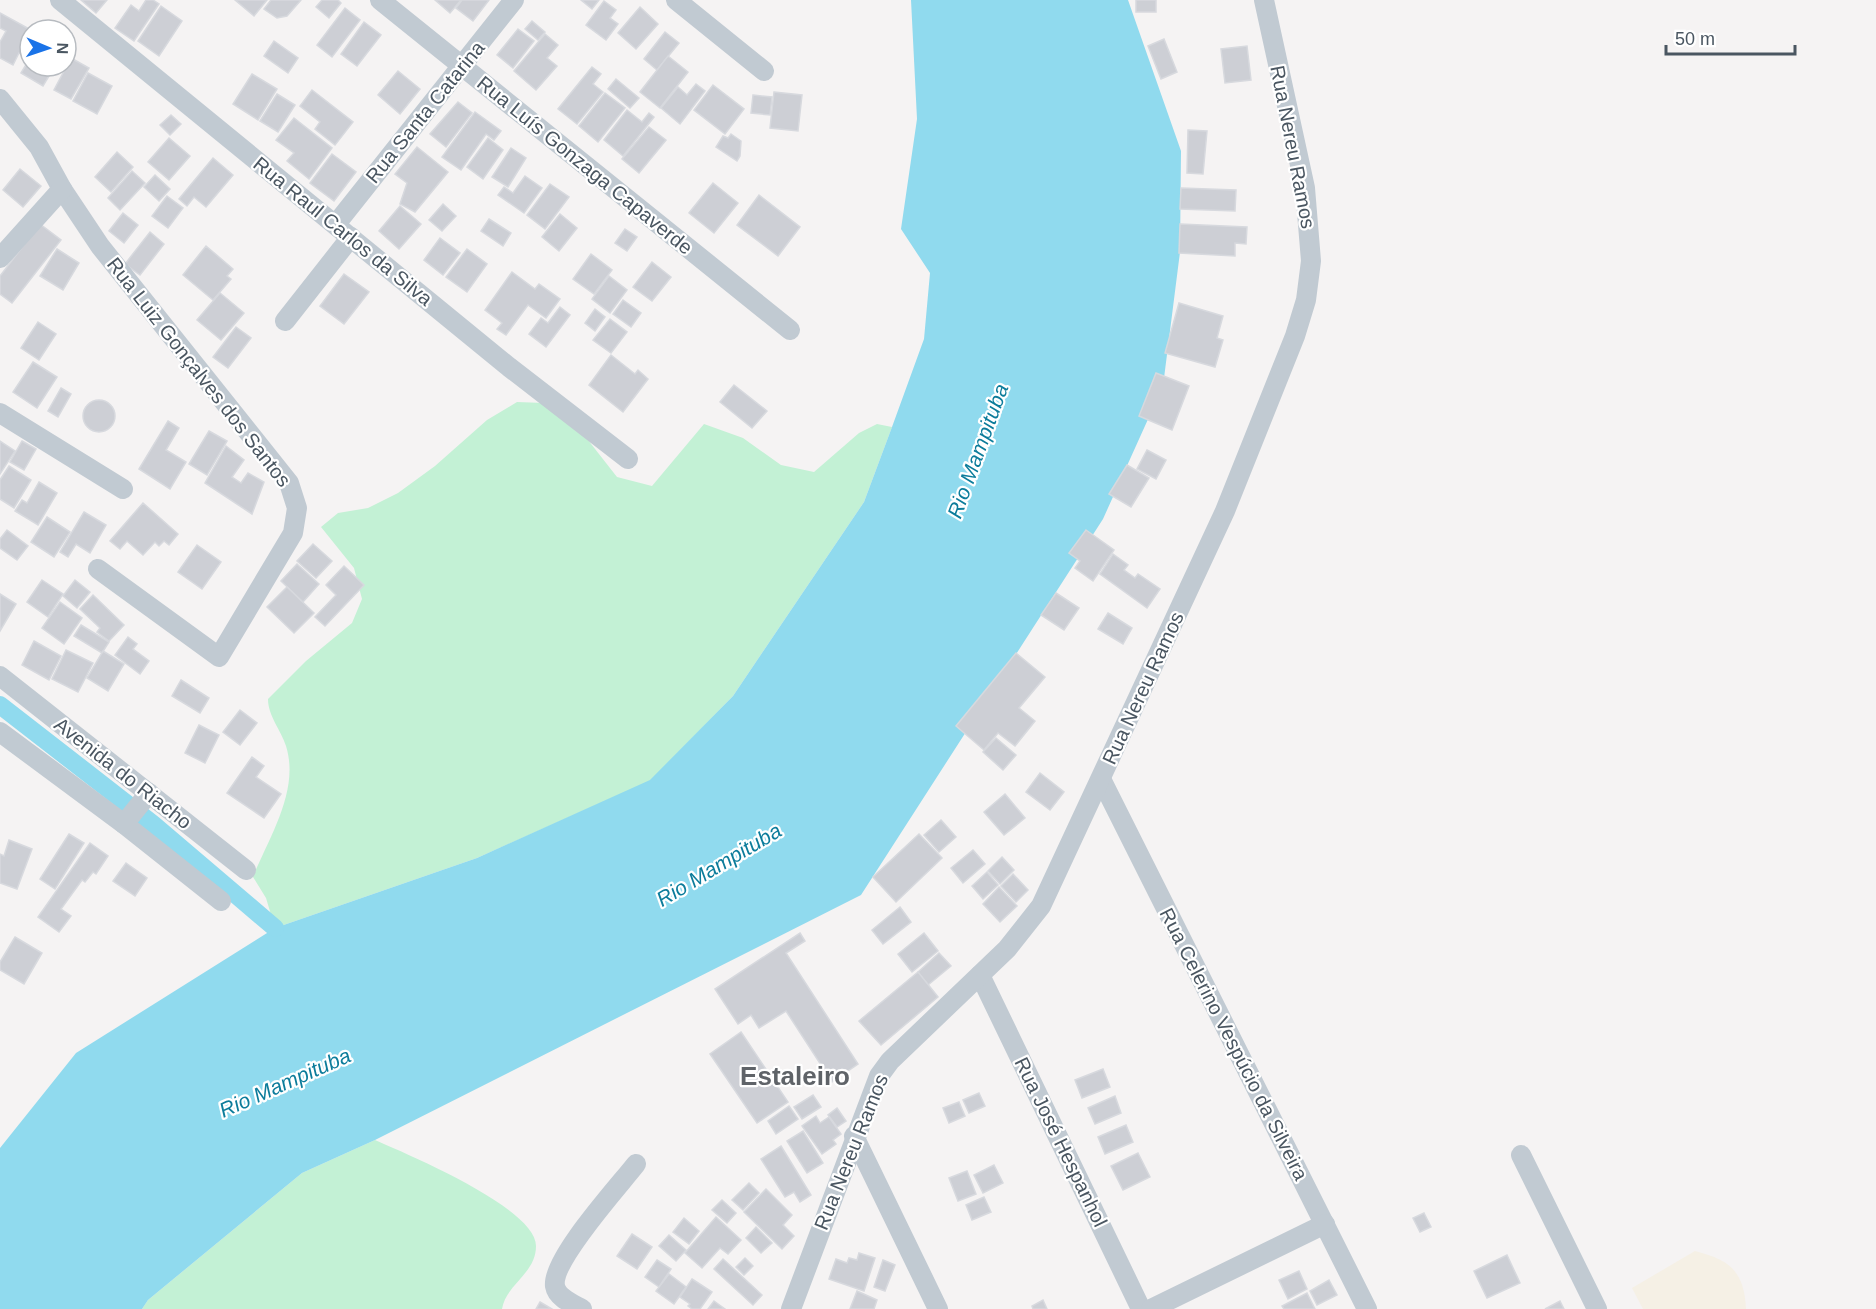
<svg xmlns="http://www.w3.org/2000/svg" width="1876" height="1309" font-family="Helvetica,sans-serif">
<style>
.green{fill:#c3f1d5}
.sand{fill:#f5f0e5}
.water{fill:#90daee}
.lines{fill:none;stroke-linecap:round;stroke-linejoin:round}
.canal{stroke:#90daee;stroke-width:18}
.building{fill:#cdcfd5;stroke:#d7d9de;stroke-width:1.5}
.street{stroke:#c1cad2;stroke-width:20}
.labels{text-anchor:middle;stroke-width:4.5;stroke-linejoin:round;paint-order:stroke}
.street-label{font-size:20px;fill:#4a5661;stroke:#fff}
.water-label{font-size:21px;font-style:italic;fill:#0c7c9b;stroke:#fff}
.district-label{font-size:26px;font-weight:bold;fill:#5f6368;stroke:#fff}
</style>
<rect width="100%" height="100%" fill="#f5f3f3"/>
<!-- green -->
<g class="green">
<path d="M517 402 544 403 588 440 617 477 652 486 704 424 743 438 781 465 814 472 859 433 877 424 892 427 864 502 733 696 650 781 477 858 275 928 266 898 253 877C269 837 300 791 286 746 281 730 268 716 268 699L306 661 352 623 362 599 354 568 321 527 338 513 368 508 398 493 435 466 487 420Z"/>
<path d="M375 1140C409 1155 536 1208 536 1246 536 1274 506 1284 502 1309H142L148 1300 302 1173Z"/>
</g>
<!-- sand -->
<path class="sand" d="M1695 1251C1730 1260 1744 1271 1746 1309H1643L1632 1288Z"/>
<!-- water -->
<path class="water" d="M911 0H1128L1181 151 1180 252 1163 386 1103 519 861 895 375 1140 302 1173 148 1300 142 1309H0V1148L76 1053 275 928 477 858 650 780 733 696 864 502 892 427 924 339 930 273 901 229 917 119Z"/>
<g class="lines">
<!-- canal -->
<path class="canal" d="M0 705 153 824 275 928"/>
</g>
<!-- building -->
<g class="building">
<path d="M81 0H107L96 13Z"/>
<path d="M146 0H153L159 4 134 41 115 28 131 5 139 11Z"/>
<path d="M235 0H267L254 16Z"/>
<path d="M271 0H301L287 16 277 18 264 9Z"/>
<path d="M322 0H338L341 3 329 18 316 7Z"/>
<path d="M435 0H461L450 13Z"/>
<path d="M462 0H489L473 21 456 8Z"/>
<path d="M581 0H599L592 9Z"/>
<rect x="1136" y="0" width="20" height="12"/>
<path d="M604 1 616 10 610 18 618 24 606 40 586 25Z"/>
<path d="M161 6 182 21 159 56 138 41Z"/>
<path d="M640 7 658 24 636 49 618 33Z"/>
<path d="M345 8 360 20 332 57 317 45Z"/>
<path d="M0 13 31 30 30 49 25 57 19 53 13 65 0 58V42L6 31 0 28Z"/>
<path d="M532 21 545 32 538 40 525 29Z"/>
<path d="M364 22 381 35 357 66 341 54Z"/>
<path d="M518 29 534 41 513 68 497 55Z"/>
<path d="M665 32 679 43 657 70 644 59Z"/>
<path d="M545 34 558 45 547 58 557 66 536 90 514 71Z"/>
<path d="M1164 39 1177 72 1161 79 1148 46Z"/>
<path d="M274 41 298 58 288 73 264 56Z"/>
<path d="M1247 46 1251 80 1225 83 1221 49Z"/>
<path d="M668 56 688 72 660 108 640 92Z"/>
<path d="M30 58V66H55L43 86 21 73Z"/>
<path d="M71 58 89 68 71 99 54 90Z"/>
<path d="M592 67 601 74 593 84 603 92 577 124 558 109Z"/>
<path d="M398 71 420 89 400 114 378 95Z"/>
<path d="M88 73 112 86 97 114 73 101Z"/>
<path d="M252 74 277 89 258 120 233 104Z"/>
<path d="M616 79 639 98 630 108 608 89Z"/>
<path d="M696 84 705 91 680 124 661 108 678 87 687 95Z"/>
<path d="M713 85 744 109 725 134 694 110Z"/>
<path d="M312 90 353 122 335 145 315 129 320 122 300 106Z"/>
<path d="M774 92 802 95 798 131 770 128Z"/>
<path d="M605 93 625 108 598 142 579 126Z"/>
<path d="M277 94 295 105 278 132 260 121Z"/>
<path d="M753 95 772 97 770 115 751 113Z"/>
<path d="M458 102 472 113 446 147 430 134Z"/>
<path d="M627 110 642 122 649 113 654 117 623 156 604 140Z"/>
<path d="M475 112 501 131 494 140 486 134 461 170 442 157Z"/>
<path d="M171 115 181 124 170 135 160 125Z"/>
<path d="M294 118 332 148 309 179 287 161 294 153 276 140Z"/>
<path d="M649 127 666 140 639 173 622 159Z"/>
<path d="M1188 130 1207 131 1203 174 1187 173Z"/>
<path d="M731 134 741 141 740 156 737 161 716 147 723 136 728 138Z"/>
<path d="M169 138 190 156 169 180 148 162Z"/>
<path d="M488 138 503 150 483 179 467 167Z"/>
<path d="M417 147 448 172 415 212 400 204 407 183 395 174Z"/>
<path d="M511 148 526 158 508 187 492 177Z"/>
<path d="M117 152 133 167 111 192 95 177Z"/>
<path d="M332 154 356 172 334 201 310 183Z"/>
<path d="M213 158 233 175 206 207 194 197 187 206 179 199Z"/>
<path d="M20 169 41 186 23 207 3 190Z"/>
<path d="M132 171 145 183 120 210 108 198Z"/>
<path d="M155 175 170 189 159 201 144 187Z"/>
<path d="M525 176 542 188 524 213 498 195 504 187 513 193Z"/>
<path d="M713 183 738 203 714 233 689 213Z"/>
<path d="M550 184 569 197 545 229 527 215Z"/>
<path d="M1181 188 1236 190 1235 211 1180 209Z"/>
<path d="M759 195 800 227 778 256 737 225Z"/>
<path d="M167 196 183 208 168 228 152 216Z"/>
<path d="M443 204 456 216 442 231 429 220Z"/>
<path d="M400 206 421 224 399 249 379 231Z"/>
<path d="M123 213 138 225 124 243 109 231Z"/>
<path d="M560 214 577 228 559 251 542 237Z"/>
<path d="M489 219 511 233 503 246 481 231Z"/>
<path d="M40 224 61 240 12 303 0 294V276Z"/>
<path d="M1180 224 1247 227 1246 244 1235 243V256L1179 253Z"/>
<path d="M625 229 637 237 627 251 615 243Z"/>
<path d="M150 232 164 244 140 275 125 264Z"/>
<path d="M440 238 460 253 443 275 424 260Z"/>
<path d="M206 246 233 269 227 276 231 279 213 300 183 275Z"/>
<path d="M57 249 79 263 63 290 40 276Z"/>
<path d="M467 249 487 264 467 292 446 277Z"/>
<path d="M591 254 612 270 594 294 573 279Z"/>
<path d="M652 262 671 277 652 301 633 287Z"/>
<path d="M512 272 535 289 539 284 560 299 546 318 528 305 506 335 497 329 502 323 485 310Z"/>
<path d="M344 274 369 292 344 324 320 306Z"/>
<path d="M609 276 627 290 610 313 592 299Z"/>
<path d="M220 293 244 313 221 340 197 320Z"/>
<path d="M623 300 641 313 631 327 613 314Z"/>
<path d="M1179 303 1223 316 1217 338 1223 340 1215 367 1165 353Z"/>
<path d="M560 307 570 315 546 347 529 334 541 318 548 323Z"/>
<path d="M595 309 605 317 595 331 585 323Z"/>
<path d="M610 319 627 332 611 353 593 340Z"/>
<path d="M38 322 56 334 39 360 21 348Z"/>
<path d="M236 327 251 338 228 368 213 357Z"/>
<path d="M611 355 635 374 638 370 648 379 623 412 589 385Z"/>
<path d="M33 362 57 377 37 408 13 392Z"/>
<path d="M1156 373 1189 386 1172 430 1139 416Z"/>
<path d="M734 385 767 411 752 428 720 402Z"/>
<path d="M61 388 71 394 58 417 48 411Z"/>
<circle cx="99" cy="416" r="16"/>
<path d="M168 421 179 428 166 450 186 462 170 489 139 469Z"/>
<path d="M209 431 227 441 207 475 189 464Z"/>
<path d="M0 441 15 451 0 474Z"/>
<path d="M22 441 36 449 24 470 10 462Z"/>
<path d="M226 446 244 460 232 477 241 483 248 473 264 482 252 514 205 483Z"/>
<path d="M1147 450 1166 460 1156 479 1137 469Z"/>
<path d="M1127 465 1149 478 1131 507 1109 494Z"/>
<path d="M9 466 31 480 14 508 0 499V480Z"/>
<path d="M39 482 57 493 38 525 15 511 22 500 27 503Z"/>
<path d="M143 503 178 534 169 545 164 541 159 546 155 542 143 555 127 541 120 549 110 541Z"/>
<path d="M84 512 106 525 90 553 76 544 68 557 60 552Z"/>
<path d="M47 517 70 532 54 557 31 542Z"/>
<path d="M7 530 28 546 17 560 0 548V539Z"/>
<path d="M1086 530 1114 550 1093 581 1075 568 1080 561 1069 553Z"/>
<path d="M313 544 332 561 316 578 297 561Z"/>
<path d="M197 545 221 562 202 589 178 572Z"/>
<path d="M1113 554 1128 565 1124 570 1135 578 1138 574 1160 589 1147 608 1100 574Z"/>
<path d="M297 564 319 584 303 602 281 581Z"/>
<path d="M344 566 364 585 325 626 315 617 336 595 326 585Z"/>
<path d="M42 580 63 594 48 617 27 602Z"/>
<path d="M75 580 90 592 77 608 63 596Z"/>
<path d="M287 587 314 613 294 633 267 607Z"/>
<path d="M1056 593 1079 608 1064 630 1041 615Z"/>
<path d="M0 594 16 604 0 631Z"/>
<path d="M93 595 124 625 109 641 97 632 100 628 80 609Z"/>
<path d="M60 602 82 618 64 644 42 628Z"/>
<path d="M1108 613 1132 628 1123 644 1098 629Z"/>
<path d="M81 625 109 642 102 653 74 636Z"/>
<path d="M128 637 137 644 133 649 149 661 140 674 115 655Z"/>
<path d="M34 641 61 656 49 680 22 665Z"/>
<path d="M66 650 93 663 78 692 52 679Z"/>
<path d="M103 651 124 664 108 691 87 678Z"/>
<path d="M1016 653 1045 677 1019 708 1035 721 1015 746 998 733 984 750 956 726Z"/>
<path d="M181 680 209 698 200 713 172 696Z"/>
<path d="M240 710 257 723 240 745 223 732Z"/>
<path d="M199 725 219 735 205 763 185 753Z"/>
<path d="M996 738 1016 755 1003 770 983 752Z"/>
<path d="M252 757 264 766 256 777 281 794 264 818 227 793Z"/>
<path d="M1040 773 1064 792 1050 810 1026 792Z"/>
<path d="M1005 794 1025 818 1004 835 984 812Z"/>
<path d="M941 820 956 837 939 852 924 835Z"/>
<path d="M69 834 84 843 55 889 40 879Z"/>
<path d="M919 834 942 858 896 902 873 877Z"/>
<path d="M9 840 32 849 17 889 0 883V854L4 856Z"/>
<path d="M90 843 108 856 96 874 93 872 85 882 82 880 61 909 71 916 59 932 38 917Z"/>
<path d="M973 850 985 864 963 883 951 868Z"/>
<path d="M1002 857 1014 870 1000 884 988 871Z"/>
<path d="M126 863 147 878 135 896 113 881Z"/>
<path d="M987 872 998 885 983 899 972 886Z"/>
<path d="M1013 874 1028 890 1016 902 1001 886Z"/>
<path d="M999 887 1017 906 1000 922 983 904Z"/>
<path d="M900 907 911 922 883 944 872 930Z"/>
<path d="M800 933 805 941 786 953 858 1064 832 1082 786 1011 759 1028 751 1015 738 1024 715 989Z"/>
<path d="M924 933 938 951 912 972 898 954Z"/>
<path d="M15 937 42 953 24 984 0 970V962Z"/>
<path d="M939 953 951 966 928 985 918 972Z"/>
<path d="M918 972 938 997 881 1045 859 1021Z"/>
<path d="M741 1032 788 1102 757 1123 710 1054Z"/>
<path d="M1103 1069 1110 1087 1082 1098 1075 1080Z"/>
<path d="M979 1093 985 1106 969 1113 963 1100Z"/>
<path d="M813 1095 821 1107 802 1119 794 1107Z"/>
<path d="M1115 1096 1121 1113 1095 1124 1088 1108Z"/>
<path d="M959 1102 965 1116 949 1123 943 1108Z"/>
<path d="M789 1106 798 1119 776 1134 768 1121Z"/>
<path d="M837 1108 846 1121 837 1127 828 1115Z"/>
<path d="M816 1116 820 1123 829 1117 841 1134 833 1140 836 1144 822 1154 802 1126Z"/>
<path d="M1126 1125 1133 1142 1105 1154 1098 1137Z"/>
<path d="M803 1131 823 1163 807 1173 787 1141Z"/>
<path d="M781 1146 811 1195 800 1202 794 1192 785 1197 761 1159Z"/>
<path d="M1138 1153 1150 1177 1123 1190 1111 1166Z"/>
<path d="M994 1165 1003 1183 983 1193 974 1175Z"/>
<path d="M967 1171 976 1194 958 1201 949 1178Z"/>
<path d="M749 1183 759 1193 743 1210 732 1200Z"/>
<path d="M766 1189 792 1215 783 1225 794 1236 782 1249 744 1212Z"/>
<path d="M984 1197 991 1212 972 1220 966 1205Z"/>
<path d="M722 1200 736 1213 727 1223 712 1210Z"/>
<path d="M1424 1213 1431 1227 1420 1232 1413 1218Z"/>
<path d="M716 1217 741 1240 728 1254 720 1248 702 1268 685 1253Z"/>
<path d="M684 1218 699 1231 689 1244 673 1232Z"/>
<path d="M756 1227 772 1243 761 1253 746 1238Z"/>
<path d="M632 1234 652 1247 637 1269 617 1256Z"/>
<path d="M669 1235 686 1250 676 1261 659 1246Z"/>
<path d="M859 1253 875 1258 864 1291 829 1279 836 1259 847 1263 849 1258 857 1260Z"/>
<path d="M1507 1255 1520 1283 1487 1298 1474 1271Z"/>
<path d="M745 1258 753 1266 744 1275 736 1267Z"/>
<path d="M723 1259 762 1295 753 1305 714 1269Z"/>
<path d="M657 1260 671 1269 659 1287 645 1277Z"/>
<path d="M883 1260 895 1265 885 1291 874 1287Z"/>
<path d="M1299 1271 1307 1289 1288 1299 1279 1280Z"/>
<path d="M669 1274 686 1287 674 1304 656 1291Z"/>
<path d="M692 1279 712 1292 700 1309H692L688 1306 690 1304 680 1297Z"/>
<path d="M1329 1280 1337 1295 1317 1305 1310 1291Z"/>
<path d="M857 1291 877 1300 874 1309H850Z"/>
<path d="M1307 1293 1315 1309H1284L1282 1306Z"/>
<path d="M1043 1300 1047 1309H1033L1032 1306Z"/>
<path d="M714 1301 725 1309H708Z"/>
<path d="M1560 1301 1564 1309H1545Z"/>
<path d="M540 1302 552 1309H536Z"/>
</g>
<g class="lines">
<!-- street -->
<g class="street">
<path d="M60 0 509 367 628 459"/>
<path d="M380 0 790 330"/>
<path d="M676 0 764 71"/>
<path d="M0 99 39 147 62 189 100 246 289 483 297 508 293 533 219 657 98 569"/>
<path d="M336 224 514 0"/>
<path d="M0 258 62 189"/>
<path d="M285 321 351 237"/>
<path d="M0 413 123 489"/>
<path d="M0 676 246 870"/>
<path d="M0 732 124 824 221 901"/>
<path d="M1101 779 1367 1309"/>
<path d="M124 824 149 793"/>
<path d="M980 975 1141 1309"/>
<path d="M854 1136 938 1309"/>
<path d="M1521 1155 1597 1309"/>
<path d="M582 1309C573 1304 557 1298 555 1286 551 1260 619 1186 636 1164"/>
<path d="M791 1309 879 1076 890 1061 1007 949 1041 906 1225 511 1295 336 1306 300 1311 261 1305 188 1264 0"/>
<path d="M1151 1309 1325 1224"/>
</g>
</g>
<g class="labels">
<!-- street labels -->
<g class="street-label">
<text transform="translate(425 112) rotate(-51)" y="7">Rua Santa Catarina</text>
<text transform="translate(1293 147) rotate(79)" y="7">Rua Nereu Ramos</text>
<text transform="translate(585 165) rotate(39)" y="7">Rua Luís Gonzaga Capaverde</text>
<text transform="translate(343 231) rotate(39)" y="7">Rua Raul Carlos da Silva</text>
<text transform="translate(199 372) rotate(52)" y="7">Rua Luiz Gonçalves dos Santos</text>
<text transform="translate(1143 688) rotate(-65)" y="7">Rua Nereu Ramos</text>
<text transform="translate(123 773) rotate(38)" y="7">Avenida do Riacho</text>
<text transform="translate(1234 1044) rotate(63)" y="7">Rua Celerino Vespúcio da Silveira</text>
<text transform="translate(1061 1142) rotate(64)" y="7">Rua José Hespanhol</text>
<text transform="translate(851 1152) rotate(-68)" y="7">Rua Nereu Ramos</text>
</g>
<!-- water labels -->
<g class="water-label">
<text transform="translate(978 451) rotate(-70)" y="7">Rio Mampituba</text>
<text transform="translate(719 865) rotate(-31)" y="7">Rio Mampituba</text>
<text transform="translate(285 1083) rotate(-24)" y="7">Rio Mampituba</text>
</g>
<!-- district labels -->
<g class="district-label">
<text x="795" y="1085">Estaleiro</text>
</g>
</g>
<!-- north arrow -->
<g transform="translate(48 48) rotate(92)"><circle r="28" fill="#ffffff" stroke="#b7bbc0" stroke-width="1.5"/>
<path d="M0-4.5L10 22L0 15L-10 22Z" fill="#1a73e8"/>
<text y="-9" font-size="16" font-weight="bold" text-anchor="middle" fill="#4a5661">N</text>
</g>
<!-- scale -->
<path d="M1666 45v9h129v-9" fill="none" stroke="#4a5661" stroke-width="3"/>
<text x="1675" y="45" font-size="18" fill="#4a5661" stroke="#ffffff" stroke-width="4.5" paint-order="stroke">50 m</text>
</svg>
